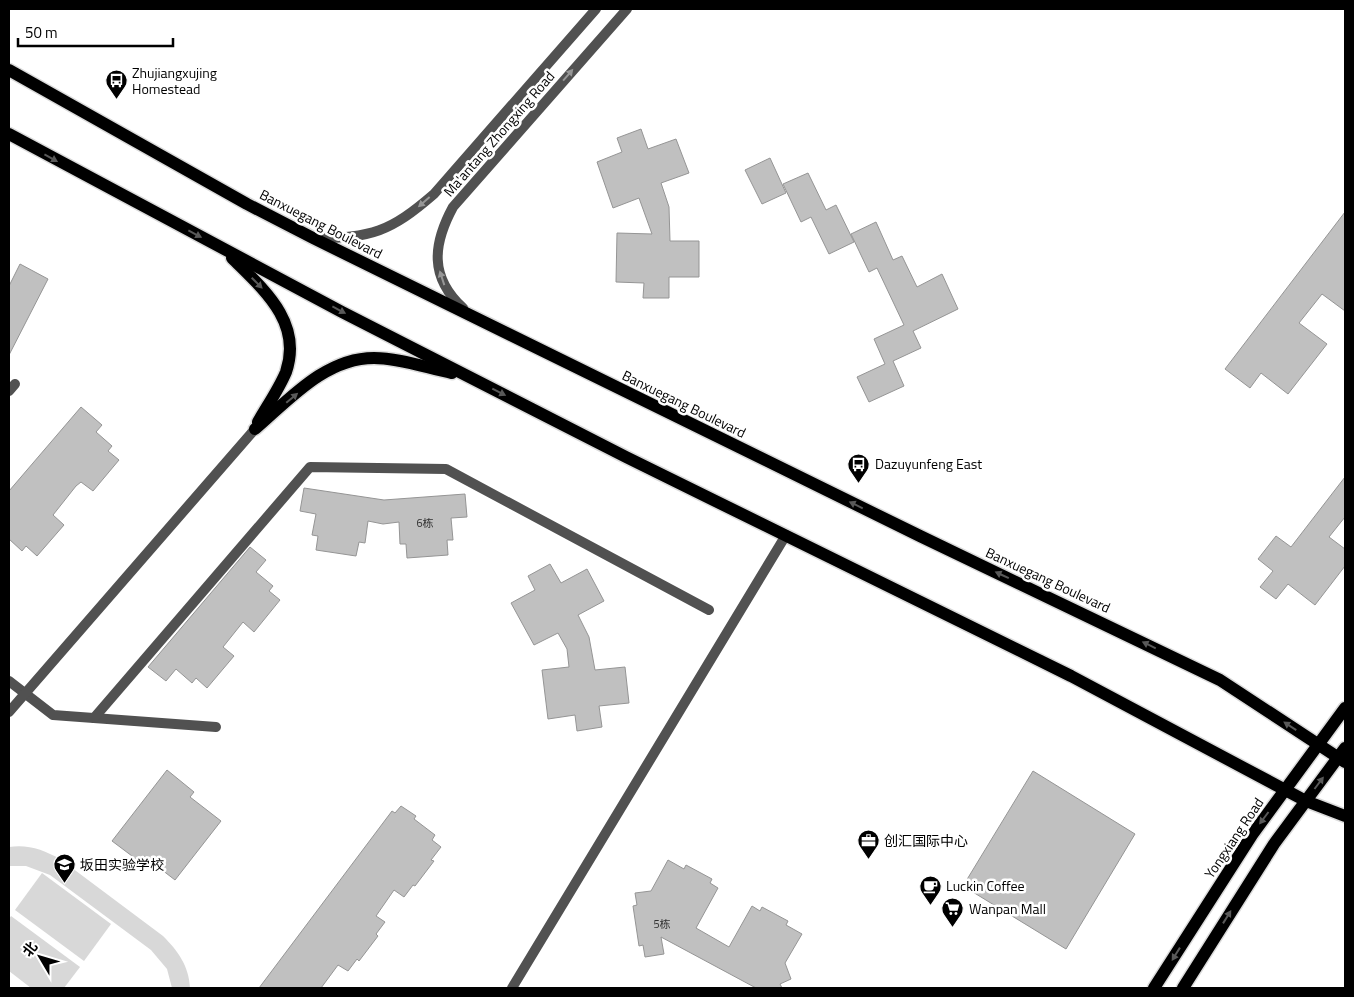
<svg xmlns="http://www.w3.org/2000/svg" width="1354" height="997" font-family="'Titillium Web','Noto Sans SC',sans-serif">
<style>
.green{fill:#d8d8d8}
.building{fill:#c0c0c0;stroke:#959595}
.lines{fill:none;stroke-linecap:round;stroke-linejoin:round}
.primary-casing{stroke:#dbdbdb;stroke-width:15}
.service{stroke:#515151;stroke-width:10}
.minor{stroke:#515151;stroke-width:10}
.tertiary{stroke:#515151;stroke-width:10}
.primary{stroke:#000;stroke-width:12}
.oneway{fill:#979797}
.oneway2{fill:#595959}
.labels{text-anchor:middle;stroke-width:5;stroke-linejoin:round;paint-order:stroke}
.number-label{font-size:11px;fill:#303030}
.poi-label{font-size:14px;fill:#000;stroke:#fff;text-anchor:start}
.street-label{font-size:14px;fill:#000;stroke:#fff}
</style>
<rect width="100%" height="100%" fill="#fff"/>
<!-- green -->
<g class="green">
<path d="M9 847C28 844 44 850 60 859L163 936C178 951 189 966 190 988H172L167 969 151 950 50 875 26 866H9Z"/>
<path d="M42 873 111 924 84 961 15 910Z"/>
<path d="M11 916 80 967 64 988H31L9 971V919Z"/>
</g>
<!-- building -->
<g class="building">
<path d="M641 129 648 149 676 139 689 173 661 183 669 207 670 241H699V277H669V298H643L644 283 616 282 617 233 652 234 639 198 613 208 597 162 622 152 617 138Z"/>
<path d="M770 158 786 193 762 204 745 170Z"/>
<path d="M808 173 826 210 836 205 854 242 829 254 811 217 801 222 783 184Z"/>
<path d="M1345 212V311L1322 294 1299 323 1327 344 1288 394 1261 373 1250 388 1225 369Z"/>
<path d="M876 222 893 260 902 256 917 287 942 274 958 309 913 331 921 348 893 361 904 386 869 402 857 377 885 364 874 339 904 325 877 268 869 272 851 234Z"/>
<path d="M20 264 48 279 9 355V286Z"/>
<path d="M81 407 102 425 96 432 112 446 108 451 119 460 93 491 81 482 76 486 53 515 64 525 37 556 26 546 22 551 9 539V491Z"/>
<path d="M1345 477V517L1329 537 1345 549V566L1315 605 1288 584 1276 599 1260 587 1273 571 1258 559 1276 536 1291 547Z"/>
<path d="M304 488 384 500 465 494 467 517 451 518 453 540H447L448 555 407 558 406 544H400L399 522 383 524 368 521 365 543 359 542 356 556 316 550 318 536 312 535 316 514 300 511Z"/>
<path d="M250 547 266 560 256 572 273 586 269 591 280 600 254 632 243 622 223 647 234 656 207 688 196 678 192 683 176 669 166 681 148 667Z"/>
<path d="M550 564 561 583 587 569 604 601 578 615 589 637 595 670 625 667 629 703 599 706 602 727 577 731 575 715 548 719 542 670 569 667 567 649 558 633 534 645 511 603 535 590 528 576Z"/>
<path d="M167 770 194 792 190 797 221 821 175 880 144 856 140 862 112 841Z"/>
<path d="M1033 771 1135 834 1066 949 963 886Z"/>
<path d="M401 806 416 816 414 819 435 835 432 840 441 847 431 860 434 861 415 886 413 885 404 897 394 890 376 916 385 922 376 934 378 936 359 961 357 959 348 971 338 965 321 988H259L392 811 395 813Z"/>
<path d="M668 860 684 869 686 865 712 879 710 883 718 888 696 928 729 947 752 906 760 911 762 907 788 921 786 925 802 934 785 963 791 979 780 984 782 988H756L661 937 664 954 645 957 643 945 639 946 633 906 637 905 635 893 651 891Z"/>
</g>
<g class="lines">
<defs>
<g id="primary">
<path d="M9 70 247 204 313 238 920 536 1220 680 1345 762"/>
<path d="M9 134 342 312 626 457 1071 676 1306 801 1345 816"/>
<path d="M232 258C263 289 303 322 286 372 279 389 267 406 258 422"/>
<path d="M255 429C289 400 325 358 374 358 399 358 427 368 452 373"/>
<path d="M1154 988 1252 835 1345 708"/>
<path d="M1183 988 1274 844 1345 748"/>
</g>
</defs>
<!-- primary casing -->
<use href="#primary" class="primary-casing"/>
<!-- service -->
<g class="service">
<path d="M9 391 15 384"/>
<path d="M9 681 53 715 216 727"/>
<path d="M94 718 310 467 446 469 709 610"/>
</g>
<!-- minor -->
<g class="minor">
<path d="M9 712 255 429"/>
<path d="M512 988 786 535"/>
</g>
<!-- tertiary -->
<g class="tertiary">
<path d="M314 238C372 238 390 232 434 194L596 9"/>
<path d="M463 308C429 277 433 244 453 207L627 9"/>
</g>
<!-- primary -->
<use href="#primary" class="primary"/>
</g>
<!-- one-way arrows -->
<defs><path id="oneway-solid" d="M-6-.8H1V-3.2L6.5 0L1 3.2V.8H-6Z" transform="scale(1.25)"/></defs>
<g class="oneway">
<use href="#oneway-solid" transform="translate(568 75) rotate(-49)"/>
<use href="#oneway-solid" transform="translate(424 202) rotate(139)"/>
<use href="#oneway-solid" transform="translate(442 278) rotate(-108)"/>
</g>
<g class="oneway2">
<use href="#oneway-solid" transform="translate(51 158) rotate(29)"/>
<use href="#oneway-solid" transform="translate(195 234) rotate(28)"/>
<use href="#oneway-solid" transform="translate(257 283) rotate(45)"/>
<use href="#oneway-solid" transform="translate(339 310) rotate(28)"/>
<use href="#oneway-solid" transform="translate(499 392) rotate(27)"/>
<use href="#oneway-solid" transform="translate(292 398) rotate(-40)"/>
<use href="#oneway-solid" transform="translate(856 505) rotate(-154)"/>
<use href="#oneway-solid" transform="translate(1002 575) rotate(-155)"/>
<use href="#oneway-solid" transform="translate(1149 645) rotate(-154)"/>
<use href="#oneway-solid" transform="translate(1290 726) rotate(-147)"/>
<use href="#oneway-solid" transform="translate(1319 783) rotate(-53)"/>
<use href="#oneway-solid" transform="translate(1264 818) rotate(127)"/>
<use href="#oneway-solid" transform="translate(1227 917) rotate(-58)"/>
<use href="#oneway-solid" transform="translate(1176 954) rotate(122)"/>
</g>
<!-- icons -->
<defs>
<symbol id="bus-pin" viewBox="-11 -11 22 30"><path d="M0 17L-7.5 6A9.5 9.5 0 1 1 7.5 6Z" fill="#000" stroke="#fff"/><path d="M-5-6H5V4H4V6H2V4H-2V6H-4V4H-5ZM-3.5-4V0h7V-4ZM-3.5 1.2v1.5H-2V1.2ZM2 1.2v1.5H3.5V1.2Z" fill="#fff"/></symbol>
<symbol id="office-pin" viewBox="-11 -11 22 30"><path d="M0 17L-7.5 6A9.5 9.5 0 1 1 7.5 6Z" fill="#000" stroke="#fff"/><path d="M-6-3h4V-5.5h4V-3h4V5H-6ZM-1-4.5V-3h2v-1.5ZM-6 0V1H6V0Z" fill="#fff"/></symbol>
<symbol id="school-pin" viewBox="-11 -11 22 30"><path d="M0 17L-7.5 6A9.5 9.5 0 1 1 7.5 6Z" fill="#000" stroke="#fff"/><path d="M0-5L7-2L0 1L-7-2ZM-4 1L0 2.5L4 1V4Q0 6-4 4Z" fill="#fff"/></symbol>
<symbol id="cafe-pin" viewBox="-11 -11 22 30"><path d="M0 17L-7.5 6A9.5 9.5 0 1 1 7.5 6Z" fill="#000" stroke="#fff"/><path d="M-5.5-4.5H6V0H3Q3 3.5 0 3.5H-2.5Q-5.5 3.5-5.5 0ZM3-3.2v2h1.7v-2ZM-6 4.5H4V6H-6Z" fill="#fff"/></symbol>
<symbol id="supermarket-pin" viewBox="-11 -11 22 30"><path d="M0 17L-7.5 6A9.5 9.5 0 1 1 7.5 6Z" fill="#000" stroke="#fff"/><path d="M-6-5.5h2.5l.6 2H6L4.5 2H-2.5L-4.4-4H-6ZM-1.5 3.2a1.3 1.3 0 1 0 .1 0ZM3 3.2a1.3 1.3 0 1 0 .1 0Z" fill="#fff"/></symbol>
</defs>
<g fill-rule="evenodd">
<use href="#bus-pin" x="104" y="68" width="25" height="34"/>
<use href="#bus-pin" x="846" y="452" width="25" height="34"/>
<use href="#office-pin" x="856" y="828" width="25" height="34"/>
<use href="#school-pin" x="52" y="852" width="25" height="34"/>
<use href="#cafe-pin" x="918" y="874" width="25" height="34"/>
<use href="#supermarket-pin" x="940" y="896" width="25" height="34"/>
</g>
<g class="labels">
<!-- number labels -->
<g class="number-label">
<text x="425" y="527">6栋</text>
<text x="662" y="928">5栋</text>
</g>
<!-- poi labels -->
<g class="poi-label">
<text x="132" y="78">Zhujiangxujing<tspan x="132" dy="16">Homestead</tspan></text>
<text x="875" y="469">Dazuyunfeng East</text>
<text x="884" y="846">创汇国际中心</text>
<text x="80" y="870">坂田实验学校</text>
<text x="946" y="891">Luckin Coffee</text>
<text x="969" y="914">Wanpan Mall</text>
</g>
<!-- street labels -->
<g class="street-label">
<text transform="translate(499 134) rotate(-49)" y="5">Ma'antang Zhongxing Road</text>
<text transform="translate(321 224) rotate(27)" y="5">Banxuegang Boulevard</text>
<text transform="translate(684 404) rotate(26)" y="5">Banxuegang Boulevard</text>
<text transform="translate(1048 580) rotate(25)" y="5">Banxuegang Boulevard</text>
<text transform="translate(1234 838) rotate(-56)" y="5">Yongxiang Road</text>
</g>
</g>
<!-- border -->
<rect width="1354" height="997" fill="none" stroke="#000000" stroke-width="20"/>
<!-- north arrow -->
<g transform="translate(40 957) rotate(308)" stroke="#ffffff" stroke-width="4" paint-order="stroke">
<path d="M0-4L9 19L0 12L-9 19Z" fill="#000000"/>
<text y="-8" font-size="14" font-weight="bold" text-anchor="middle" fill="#000000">北</text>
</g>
<!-- scale -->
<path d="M18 38v8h155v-8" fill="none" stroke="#000000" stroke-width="2.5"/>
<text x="25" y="38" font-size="15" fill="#000000" stroke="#ffffff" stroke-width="4" paint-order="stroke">50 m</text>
</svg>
